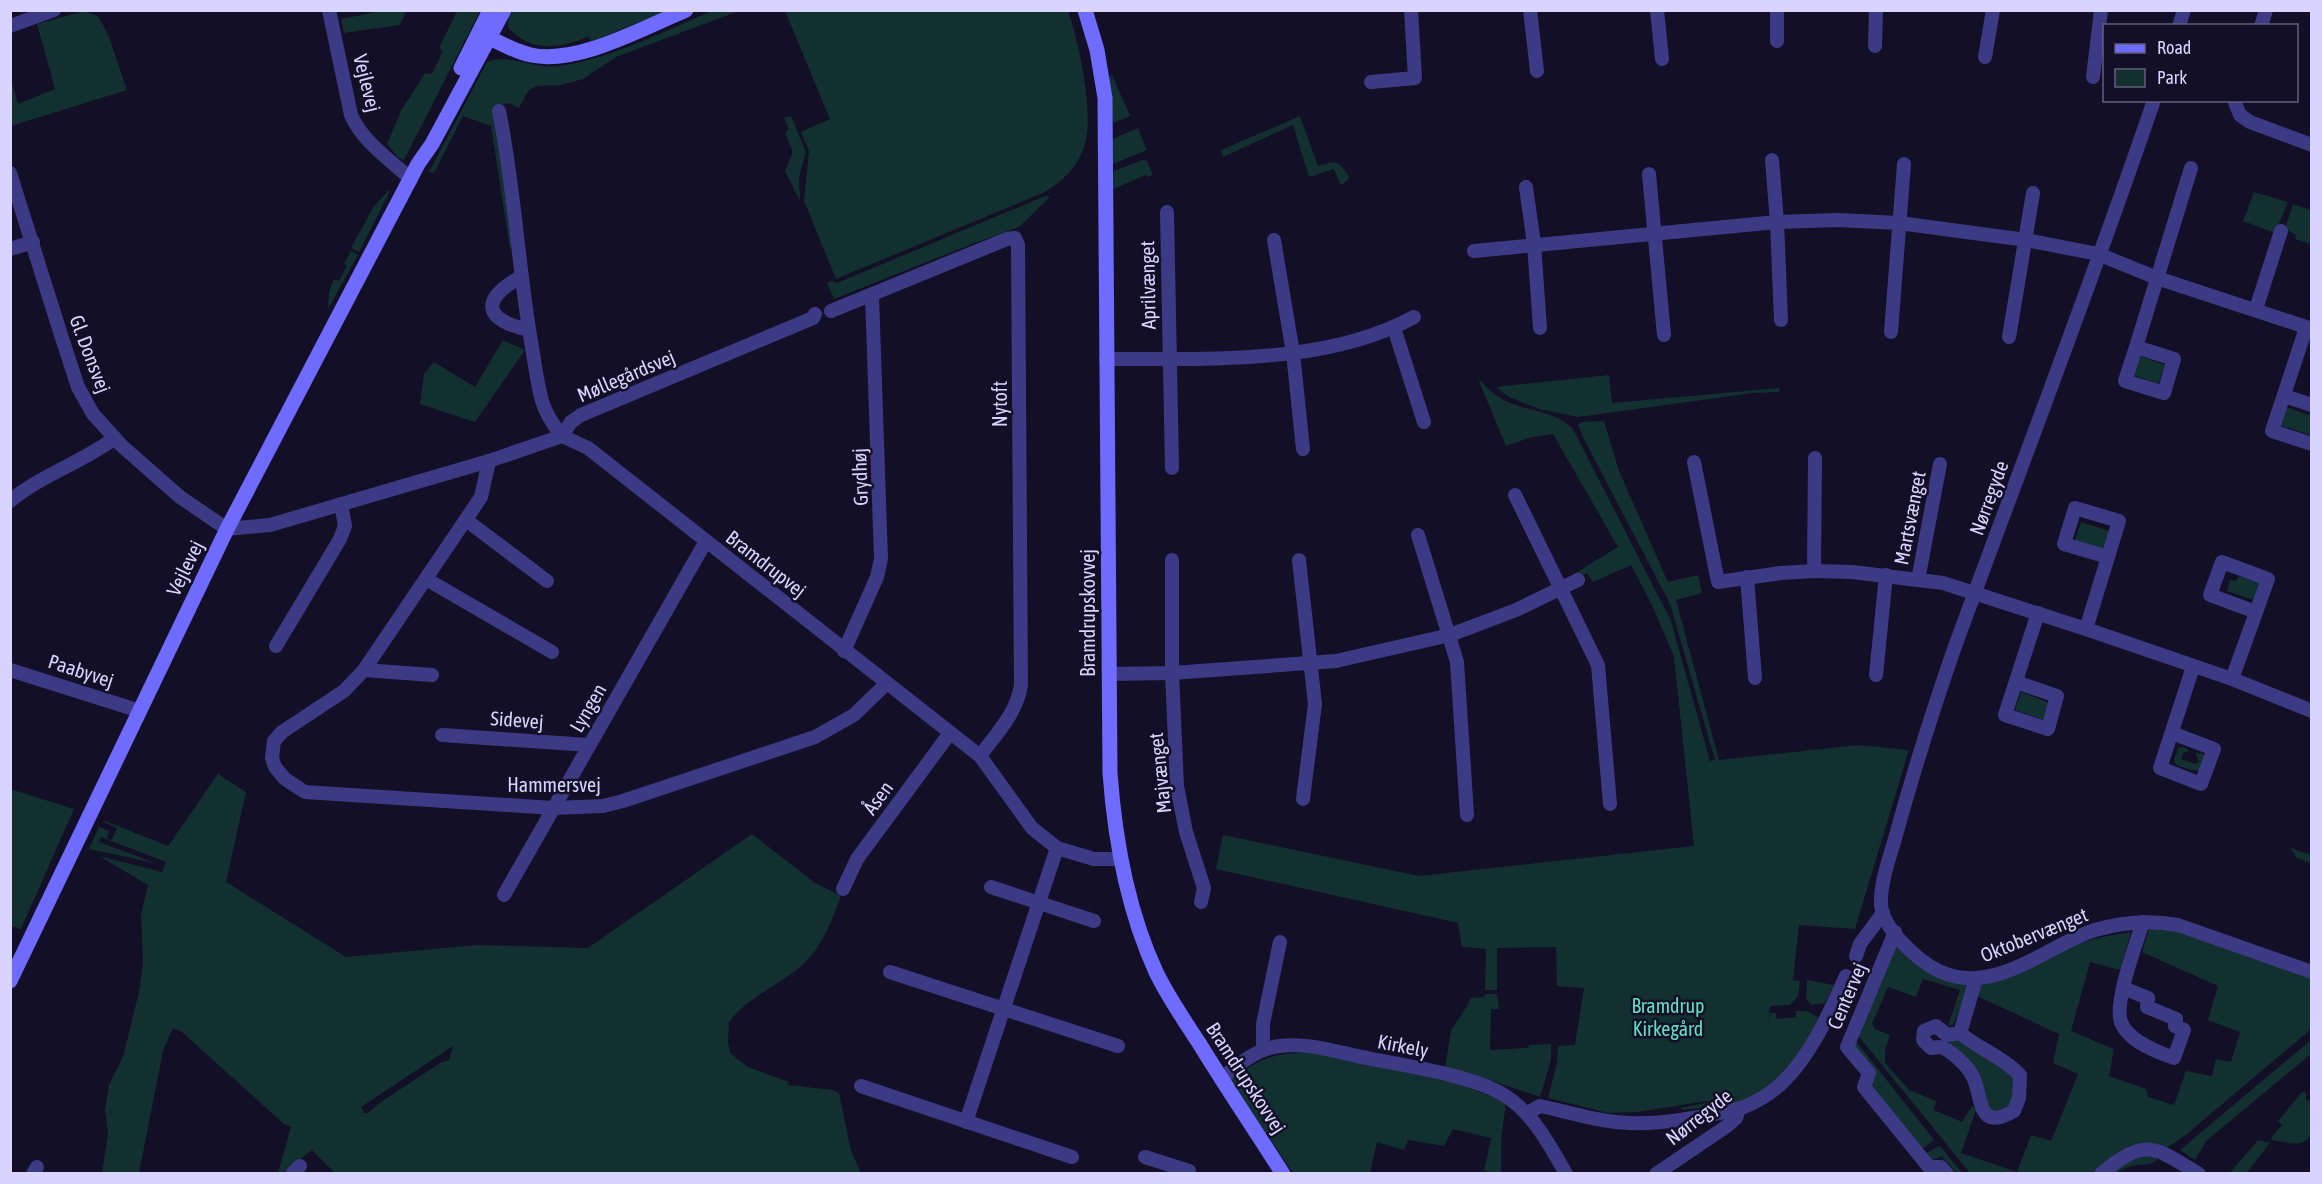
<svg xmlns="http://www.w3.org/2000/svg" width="2322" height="1184" font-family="'Asap Condensed',sans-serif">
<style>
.green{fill:#12302f;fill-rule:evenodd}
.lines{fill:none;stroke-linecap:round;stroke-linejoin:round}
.street{stroke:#3d3a85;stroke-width:14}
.secondary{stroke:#6f6bff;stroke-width:15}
.labels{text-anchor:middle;stroke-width:5;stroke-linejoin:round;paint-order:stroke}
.street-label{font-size:20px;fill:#d9d4ff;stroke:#130f26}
.park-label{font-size:20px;fill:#5fe0c0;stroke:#130f26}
</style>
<rect width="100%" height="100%" fill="#130f26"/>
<!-- green -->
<g class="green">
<path d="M386 10 406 11 400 25 344 33 341 19Z"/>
<path d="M84 11 98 16 109 37 127 90 11 126V80L18 104 55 89 37 24Z"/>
<path d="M457 11H480L404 160 398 157 387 144 401 111 425 73 432 74 443 51 439 48Z"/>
<path d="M513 11H667L590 42 589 36C561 49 529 53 508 27L509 16Z"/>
<path d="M712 11H739L616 57 583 79 561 85 537 86 529 90 519 108 510 103 496 106 515 245 510 249 491 126 463 116 434 173 429 172 487 62C511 53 534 70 559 66 610 59 664 31 712 11Z"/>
<path d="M785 11H1068C1079 42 1097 122 1082 152 1074 171 1062 181 1045 192L836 279 804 201 809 151 801 132 830 119Z"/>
<path d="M1112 75 1130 116 1113 123 1109 77Z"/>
<path d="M791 116 806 152 799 177 800 201 785 171 793 152 785 133 789 128 784 118Z"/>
<path d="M1300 116 1318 166C1337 161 1336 158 1349 176L1348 180 1341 185 1334 169 1309 177 1293 125 1223 157 1221 150Z"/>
<path d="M1138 128 1147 150 1113 164V139Z"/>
<path d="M1143 160 1147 161 1153 175 1147 177 1146 175 1113 189 1114 171Z"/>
<path d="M388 191H390L359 252 351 248 374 206Z"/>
<path d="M2254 192 2288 202 2275 233 2243 221Z"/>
<path d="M1045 196 1050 197 1019 227 972 244 834 299 827 283 832 281 837 283Z"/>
<path d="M2293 204 2311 210V244L2295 239 2296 235 2285 229Z"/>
<path d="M351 251 358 255 328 309 329 292 334 279 339 281 347 266 344 264Z"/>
<path d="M503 340 525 350 475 422 420 404 424 374 434 362 475 387Z"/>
<path d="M2137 355 2165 365 2158 384 2131 374Z"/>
<path d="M1609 375 1612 403 1780 388 1779 392 1753 393 1578 417 1539 409 1509 397 1496 387Z"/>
<path d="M1478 379C1488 388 1496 397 1508 402 1528 411 1559 413 1573 429L1671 621 1710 761 1715 760 1670 604 1583 437 1578 425 1581 422 1604 421 1619 471 1668 582 1698 575 1702 593 1676 600 1719 760 1858 745 1909 750 1855 929 1799 925 1793 980 1800 981 1798 996 1790 1005 1770 1006 1768 1024 1770 1013H1776V1019L1796 1017V1011H1806L1818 1017C1817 1041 1775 1091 1753 1099 1735 1106 1703 1107 1683 1110L1680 1108 1745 1095 1637 1112 1608 1113 1548 1098 1557 1063 1558 1046 1575 1045 1584 988 1557 986 1556 947 1497 948V990H1485L1486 949 1462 947 1458 923 1216 869 1223 835 1419 876 1694 846 1674 657 1652 605 1631 565 1593 582 1587 573 1565 584 1569 577 1618 547 1553 434 1532 437 1506 446Z"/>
<path d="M2286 407 2311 416 2310 435 2280 425Z"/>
<path d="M2081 522 2110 531 2104 550 2075 540Z"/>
<path d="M2239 576 2259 583 2254 600 2227 591 2230 580 2236 581Z"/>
<path d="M2021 692 2050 703 2044 720 2015 710Z"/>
<path d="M2179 747 2186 748 2189 751 2183 753 2181 759 2195 764 2199 762 2195 752 2206 755 2201 771 2191 770 2176 765 2174 759Z"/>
<path d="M218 774 246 792 226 882 346 957 478 945 588 948 752 834 815 883 841 896C831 923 822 949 799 968 776 986 747 998 729 1022L728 1041 730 1053 748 1067 789 1082 787 1085 833 1090 839 1093 851 1151 861 1173 336 1174 312 1150 282 1173H278L291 1127 284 1124 182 1032 173 1028 163 1051 139 1173H102L108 1133 105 1110 109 1085 123 1057 139 992 143 963 141 914 148 885 99 856 162 872 166 862 101 837 99 842 155 863 89 849 99 827 109 831 107 838 112 840 117 828 103 822 105 821 168 846ZM453 1046 449 1060 440 1063 381 1102 368 1113H364L361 1107Z"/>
<path d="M10 789 74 809 21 929 11 926Z"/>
<path d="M2290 848 2311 855V863L2297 858Z"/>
<path d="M2178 925 2311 972V1029L2187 1134 2167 1148 2151 1143 2132 1145 2117 1153 2092 1173H1970L1856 1033 1897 945 1964 982 1967 986V992L1953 1025 1948 1026 1960 990 1923 979 1916 997 1888 987 1872 1024 1875 1029 1890 1035 1885 1050V1063L1909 1090 1936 1101 1934 1110 1962 1122 1972 1106 1976 1110 1961 1153 2017 1172 2031 1135 2051 1141 2078 1074 2053 1063 2059 1034 1977 996 1981 985C2016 977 2044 959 2076 945 2094 938 2112 935 2131 932L2120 970 2090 962 2071 1031 2114 1049 2109 1076 2146 1089 2148 1097 2174 1105 2186 1071 2212 1076 2216 1059 2231 1062 2240 1032 2208 1020 2218 986 2142 952 2149 929Z"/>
<path d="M1807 980 1834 985 1825 1003 1811 1005 1806 998Z"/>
<path d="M1485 994H1497L1499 1009H1491L1490 1050 1528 1048 1529 1045 1551 1044V1060L1540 1097 1487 1079 1445 1068 1451 1030 1469 1003 1470 998 1484 997Z"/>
<path d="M1955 1037 1991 1056 2016 1079 2014 1100 2006 1110 1991 1112 1949 1047V1041Z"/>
<path d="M1855 1040 1934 1140 1921 1150 1871 1089 1874 1075 1852 1045Z"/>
<path d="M2311 1040V1054L2206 1141 2195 1160 2180 1150Z"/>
<path d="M1320 1053 1456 1083 1506 1102 1501 1141V1173L1484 1171 1491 1138 1453 1129 1444 1146 1408 1140 1404 1150 1377 1142 1370 1173H1293L1230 1080C1267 1054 1275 1053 1320 1053Z"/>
<path d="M2302 1092 2306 1093V1100L2311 1101V1135C2302 1149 2287 1142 2272 1140L2271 1138 2282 1125 2278 1121Z"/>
<path d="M2258 1140 2270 1143 2246 1173H2230Z"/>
<path d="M1940 1146 1962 1173H1956L1942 1156 1932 1160 1924 1154Z"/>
<path d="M2142 1154 2156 1156 2157 1160C2149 1167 2139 1163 2128 1167 2121 1170 2119 1173 2110 1174L2127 1160Z"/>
</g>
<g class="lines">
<!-- street -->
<g class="street">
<path d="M329 10 351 115C362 141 390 160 411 179"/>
<path d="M1530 10 1537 71"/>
<path d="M1657 10 1662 59"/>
<path d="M10 26 54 10"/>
<path d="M2179 26 2184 10"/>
<path d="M2261 26 2266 10"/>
<path d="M1777 41V10"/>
<path d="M1875 46 1876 10"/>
<path d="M1985 57 1993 10"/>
<path d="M2093 77 2101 10"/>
<path d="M1371 82 1415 78 1411 10"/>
<path d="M2154 100C2091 286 2020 468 1953 652 1932 713 1913 773 1896 835 1890 857 1880 882 1881 905 1883 929 1918 961 1939 971 1995 997 2045 946 2095 930 2122 922 2151 920 2178 925L2312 972"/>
<path d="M2234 100 2240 115 2250 122 2312 145"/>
<path d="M499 111C515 189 518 269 532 347 535 365 537 383 542 401 546 414 553 425 562 436L571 422 581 415 813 318 815 314"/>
<path d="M1772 160 1777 222 1781 320"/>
<path d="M10 173 61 335 78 387 93 414 122 446 180 497 227 529 270 525 489 461 562 436 588 448 980 756 1032 828 1057 848 1094 859H1120"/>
<path d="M1649 174 1664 335"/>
<path d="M1526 187 1534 244 1540 328"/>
<path d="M1167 212 1172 468"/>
<path d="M1274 240 1293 353 1303 449"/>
<path d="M10 249 33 242"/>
<path d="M1474 251 1777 222 1837 220 1899 223 2026 240 2098 254 2157 278 2312 329"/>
<path d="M521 277C480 299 483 320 529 330"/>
<path d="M2256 309 2281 231"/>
<path d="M831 311 1007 239 1015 238 1018 245 1021 685C1017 713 996 734 980 756"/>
<path d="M1394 328 1424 422"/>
<path d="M2306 328 2272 431 2312 444"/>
<path d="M1891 332 1904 164"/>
<path d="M2009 337 2033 193"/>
<path d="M2136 347 2125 381 2164 393 2174 359 2136 347 2191 168"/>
<path d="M1106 359C1206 358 1324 366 1414 317"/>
<path d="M2284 396 2312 405"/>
<path d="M489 461 481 497 364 670 344 691 282 732 274 741 272 758 275 767 285 779 305 792 553 808 603 806 623 801 815 737 854 715 887 683"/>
<path d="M1694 462 1718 582 1781 573 1814 571 1852 572 1943 583 2086 629 2232 679 2312 711"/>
<path d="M1515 495 1598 665 1610 804"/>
<path d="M10 501C43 474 81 463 115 438"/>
<path d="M466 520 547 581"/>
<path d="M1418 535 1457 662 1467 815"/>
<path d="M1172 560V673L1177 786 1186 832 1204 888 1201 902"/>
<path d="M1299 560 1315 704 1303 799"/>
<path d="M1814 571 1815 458"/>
<path d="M1747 577 1755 678"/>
<path d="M426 579 552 652"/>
<path d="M1918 580 1940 464"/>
<path d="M2086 629 2108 557 2064 544 2075 508 2119 521 2108 557"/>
<path d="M276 646 340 539 345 526 341 504"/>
<path d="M844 651 877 577 881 559 872 295"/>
<path d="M10 670 140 711"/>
<path d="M364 670 432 675"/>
<path d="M1109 674 1172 673 1336 661 1450 635 1516 610 1578 580"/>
<path d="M1876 675 1886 575"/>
<path d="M2232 679 2268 579 2222 562 2210 595 2256 612"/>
<path d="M2016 682 2057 696 2048 729 2005 715 2038 613"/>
<path d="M2172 733 2214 749 2201 784 2160 768 2193 667"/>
<path d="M442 735 589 745"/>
<path d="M991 887 1094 921"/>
<path d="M843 889 857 859 950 733"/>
<path d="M504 895 706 541"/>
<path d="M1895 932 1847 1047 1869 1073 1864 1087 1929 1167H1941L1947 1174"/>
<path d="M1856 956 1860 944 1883 913"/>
<path d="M890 972 1118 1046"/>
<path d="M2123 988 2148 998 2147 1007 2176 1019 2175 1026 2184 1030 2174 1058C2157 1052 2128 1041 2121 1022 2114 1002 2136 944 2143 922"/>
<path d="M1936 1026 1947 1035 1960 1033C1979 1049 2003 1057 2020 1075L2019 1098 2014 1111C1975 1134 1983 1093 1972 1075 1967 1066 1950 1049 1940 1047 1937 1047 1934 1048 1931 1048L1923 1040 1924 1031Z"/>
<path d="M1960 1033 1976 979"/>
<path d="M1263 1050V1024L1280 942"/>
<path d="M1221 1079C1239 1064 1257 1048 1280 1046 1308 1042 1340 1053 1367 1058 1405 1066 1471 1075 1504 1095 1532 1112 1550 1145 1566 1174"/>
<path d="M861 1086 1072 1157"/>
<path d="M1527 1113 1540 1106C1569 1112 1599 1122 1629 1123 1657 1125 1710 1116 1737 1109 1753 1105 1772 1093 1784 1081 1813 1052 1829 1013 1846 976"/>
<path d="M966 1122 1057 848"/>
<path d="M1145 1157 1189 1171V1174"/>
<path d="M33 1174 37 1167"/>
<path d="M292 1174 300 1166"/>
<path d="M1656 1174 1727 1126 1736 1118 1739 1109"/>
<path d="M2101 1174C2146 1136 2154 1147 2199 1174"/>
</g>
<!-- secondary -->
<g class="secondary">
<path d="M1085 10 1097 50 1105 98 1110 773C1115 842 1127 909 1156 972 1168 997 1184 1020 1199 1043 1226 1087 1255 1130 1283 1174"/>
<path d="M488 37C502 44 516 52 531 55 577 65 643 28 686 10"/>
<path d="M461 68 490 10"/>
<path d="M10 981 227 529 418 164 432 144 504 10"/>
</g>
</g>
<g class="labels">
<!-- street labels -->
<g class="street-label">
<text transform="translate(367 83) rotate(76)" y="7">Vejlevej</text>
<text transform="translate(1148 285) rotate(-91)" y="7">Aprilvænget</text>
<text transform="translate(90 354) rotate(69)" y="7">Gl. Donsvej</text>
<text transform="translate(626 376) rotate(-23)" y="7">Møllegårdsvej</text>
<text transform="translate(1000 404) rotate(-90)" y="7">Nytoft</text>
<text transform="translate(860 477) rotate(-92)" y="7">Grydhøj</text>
<text transform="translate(1989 498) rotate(-70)" y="7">Nørregyde</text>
<text transform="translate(1910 518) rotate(-79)" y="7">Martsvænget</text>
<text transform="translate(766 564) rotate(38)" y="7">Bramdrupvej</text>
<text transform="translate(185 568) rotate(-64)" y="7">Vejlevej</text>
<text transform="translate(1088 613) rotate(-90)" y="7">Bramdrupskovvej</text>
<text transform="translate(81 671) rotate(18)" y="7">Paabyvej</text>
<text transform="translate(588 708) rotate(-60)" y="7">Lyngen</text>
<text transform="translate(517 720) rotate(4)" y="7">Sidevej</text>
<text transform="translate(1160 773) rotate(-96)" y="7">Majvænget</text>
<text x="554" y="792">Hammersvej</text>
<text transform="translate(878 798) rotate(-54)" y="7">Åsen</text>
<text transform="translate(2034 935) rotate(-22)" y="7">Oktobervænget</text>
<text transform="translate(1847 996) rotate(-67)" y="7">Centervej</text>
<text transform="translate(1403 1046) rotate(11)" y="7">Kirkely</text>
<text transform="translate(1246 1078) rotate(57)" y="7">Bramdrupskovvej</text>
<text transform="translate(1699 1117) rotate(-38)" y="7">Nørregyde</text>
</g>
<!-- park labels -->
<g class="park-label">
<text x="1668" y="1013">Bramdrup<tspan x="1668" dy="23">Kirkegård</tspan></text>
</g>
</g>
<!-- border -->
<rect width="2322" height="1184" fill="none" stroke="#d9d4ff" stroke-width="24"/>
<!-- legend -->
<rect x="2103" y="24" width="195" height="78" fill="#130f26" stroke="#625e7d" stroke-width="1.5"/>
<rect x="2115" y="44" width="30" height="9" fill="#6f6bff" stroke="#625e7d" stroke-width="1.5"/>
<text x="2157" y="54" font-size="18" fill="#d9d4ff">Road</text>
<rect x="2115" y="69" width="30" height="18" fill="#12302f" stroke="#625e7d" stroke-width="1.5"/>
<text x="2157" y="84" font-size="18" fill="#d9d4ff">Park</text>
</svg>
